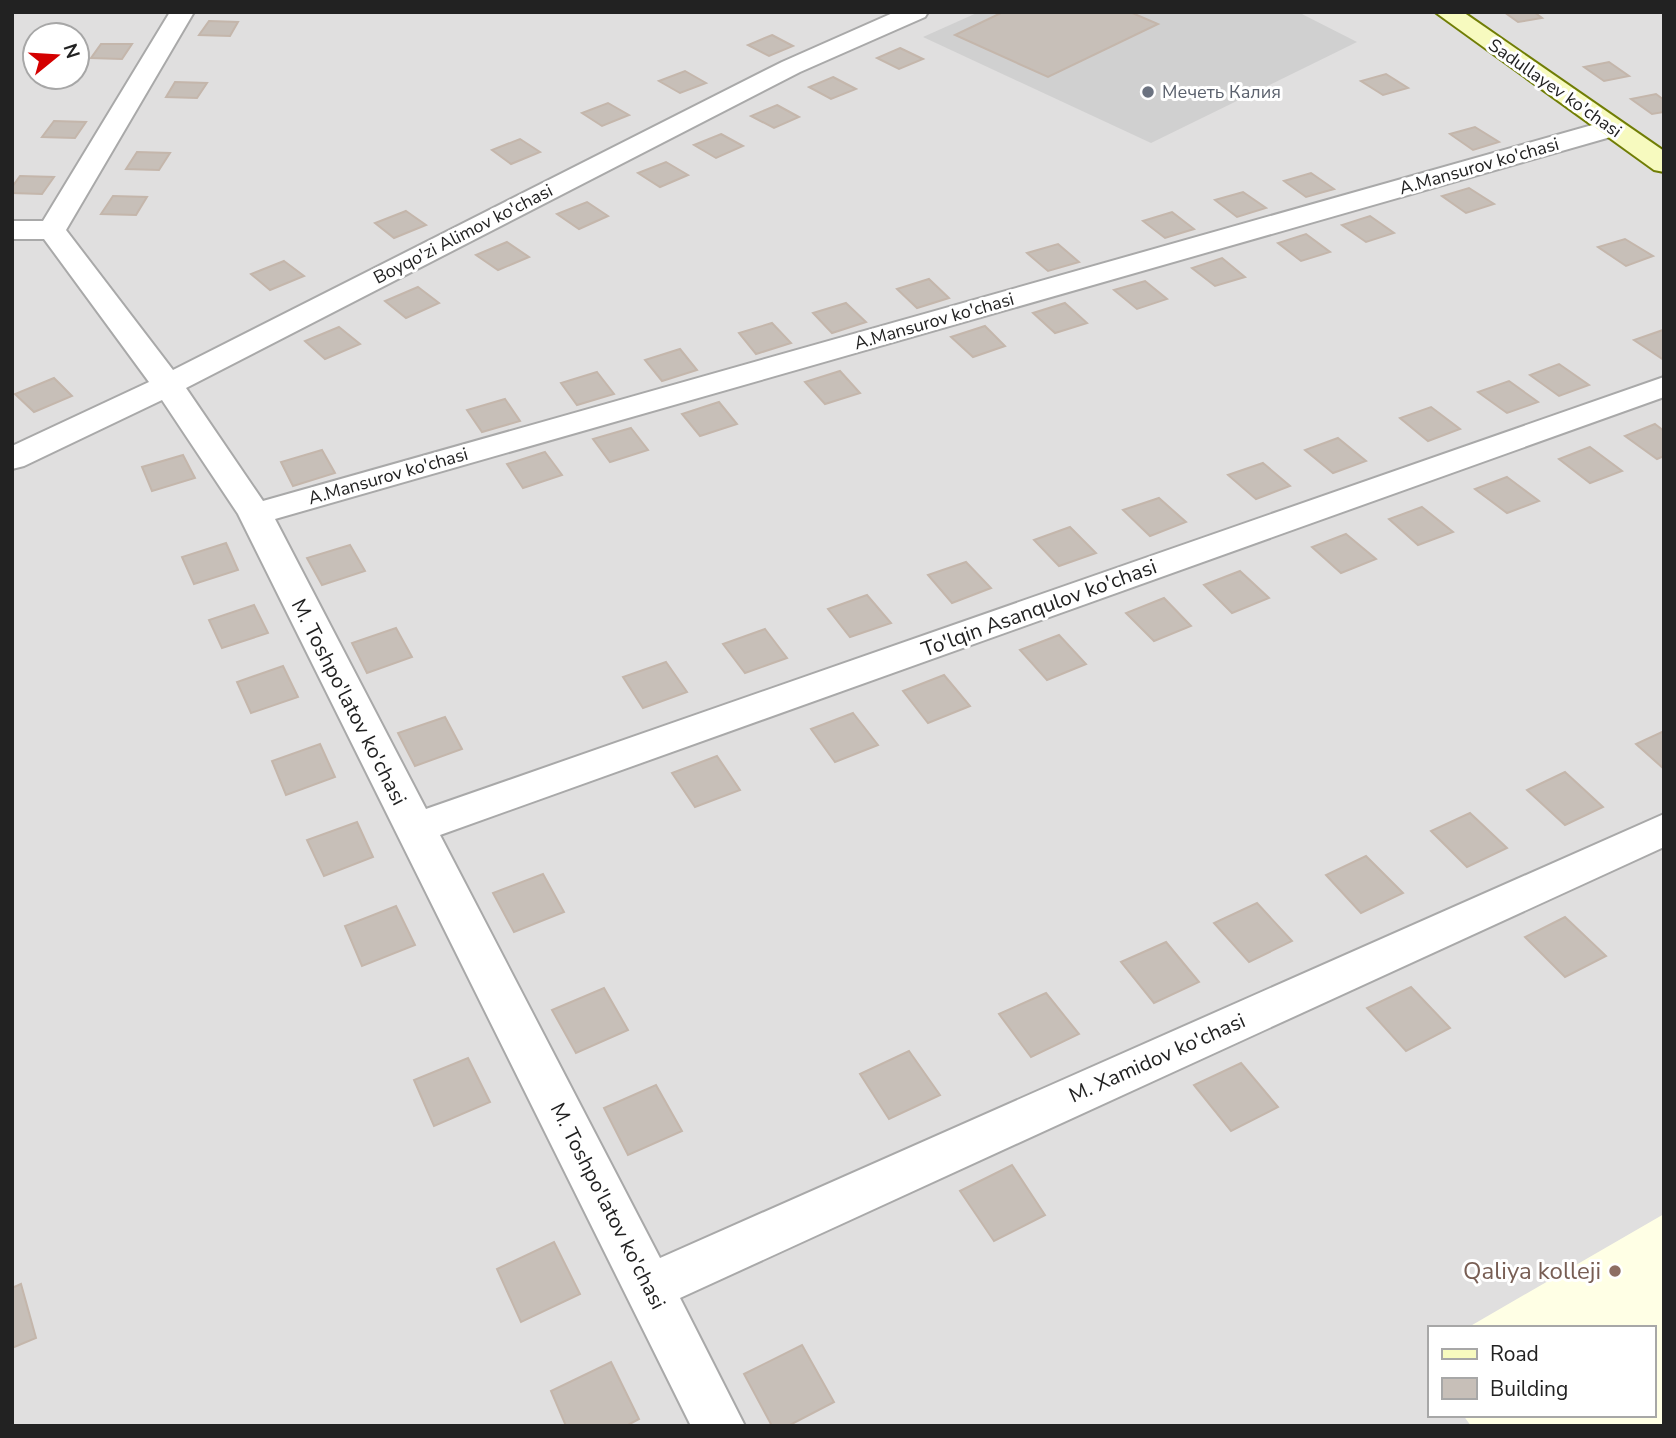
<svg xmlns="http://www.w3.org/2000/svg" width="1676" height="1438" font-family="'Nunito Sans',sans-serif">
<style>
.residential{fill:#e0dfdf;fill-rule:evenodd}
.education{fill:#ffffe5}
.religious{fill:#d0d0d0}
.building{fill:#c7bfb8;stroke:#c4b6ab;stroke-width:2}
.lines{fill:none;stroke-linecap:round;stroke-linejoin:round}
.minor-casing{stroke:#a9a9a9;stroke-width:4}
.secondary-casing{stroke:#707d05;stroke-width:4}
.minor{fill:#fff;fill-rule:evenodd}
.secondary{fill:#f7fabf;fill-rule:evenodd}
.worship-dot{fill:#6b7280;stroke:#fff;stroke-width:2.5}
.education-dot{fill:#8d6e63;stroke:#fff;stroke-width:2.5}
.labels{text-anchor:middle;stroke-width:6;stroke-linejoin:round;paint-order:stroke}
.far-street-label{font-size:18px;fill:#222;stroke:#fff}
.far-worship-label{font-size:18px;fill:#5b616d;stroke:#fff;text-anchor:start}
.street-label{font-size:21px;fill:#222;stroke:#fff}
.near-education-label{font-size:24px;fill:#785e54;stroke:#fff;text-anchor:end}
</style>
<rect width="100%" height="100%" fill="#f2efe9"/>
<!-- residential -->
<path class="residential" d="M12 12H1664V1426H12ZM35 35H77V77H35ZM1429 1328H1653V1415H1429Z"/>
<!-- education -->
<path class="education" d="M1664 1214V1426H1471L1463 1415H1653V1328H1467Z"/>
<!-- religious -->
<path class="religious" d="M979 12H1298L1357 42 1151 143 923 37Z"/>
<!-- building -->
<g class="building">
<path d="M1003 12H1130L1158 24 1048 77 955 35Z"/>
<path d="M1504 12H1534L1542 18 1518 22Z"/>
<path d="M209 21 238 22 230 36 199 35Z"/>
<path d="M772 35 793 46 769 56 748 45Z"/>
<path d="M101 44H132L122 59 91 58Z"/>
<path d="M900 48 923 59 899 69 877 58Z"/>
<path d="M1609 62 1629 76 1604 81 1584 67Z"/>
<path d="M685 71 706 83 680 93 659 81Z"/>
<path d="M1386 74 1408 88 1383 95 1361 81Z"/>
<path d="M833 77 856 89 831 99 809 87Z"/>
<path d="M175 82 207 83 197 98 166 97Z"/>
<path d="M1656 94 1664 100V112L1652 114 1631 99Z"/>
<path d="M608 103 629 115 602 126 582 113Z"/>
<path d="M777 105 799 117 774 128 751 116Z"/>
<path d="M54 121 86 122 75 138 42 137Z"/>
<path d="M1475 127 1499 142 1473 150 1450 134Z"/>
<path d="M721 134 743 146 716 158 694 145Z"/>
<path d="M520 139 540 152 511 164 492 150Z"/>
<path d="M137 152 170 153 159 170 126 169Z"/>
<path d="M666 162 688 175 660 187 638 173Z"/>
<path d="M1311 173 1334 189 1306 197 1284 181Z"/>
<path d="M20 176 54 177 42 194 12 193V187Z"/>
<path d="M1469 188 1494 204 1466 213 1442 196Z"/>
<path d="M1243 192 1266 208 1237 217 1215 200Z"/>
<path d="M113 196 147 197 136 215 101 214Z"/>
<path d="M587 202 608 216 579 229 557 214Z"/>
<path d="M406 211 426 225 394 238 375 223Z"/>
<path d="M1172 212 1194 229 1165 238 1143 221Z"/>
<path d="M1370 216 1394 233 1366 242 1342 225Z"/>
<path d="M1306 234 1330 252 1301 261 1278 243Z"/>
<path d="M1625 239 1653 256 1626 266 1598 247Z"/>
<path d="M507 242 529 257 498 270 476 255Z"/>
<path d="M1058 244 1079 262 1048 271 1027 253Z"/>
<path d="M1222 258 1245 277 1215 286 1192 268Z"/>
<path d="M284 261 304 276 270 290 251 274Z"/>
<path d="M929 279 949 298 917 308 897 289Z"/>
<path d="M1145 281 1167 299 1137 309 1114 290Z"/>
<path d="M418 287 439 303 406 318 385 301Z"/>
<path d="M846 303 866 322 832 333 813 313Z"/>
<path d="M1065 303 1087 323 1055 333 1033 313Z"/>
<path d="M772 323 791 343 756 354 739 333Z"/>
<path d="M985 326 1005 346 973 357 951 337Z"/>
<path d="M339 327 360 344 325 359 305 341Z"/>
<path d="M1663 330 1664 360 1634 340Z"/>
<path d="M680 349 697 370 662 381 645 360Z"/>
<path d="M1559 364 1589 385 1559 396 1530 375Z"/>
<path d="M840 371 860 393 825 404 805 382Z"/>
<path d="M597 372 614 394 577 405 561 383Z"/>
<path d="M54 378 72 396 34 412 15 394Z"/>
<path d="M1509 381 1538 402 1507 413 1478 392Z"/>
<path d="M505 399 520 421 482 432 467 410Z"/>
<path d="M719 402 737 424 700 436 682 414Z"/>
<path d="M1431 407 1460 429 1428 441 1400 418Z"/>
<path d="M1655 424 1664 431V456L1657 459 1625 436Z"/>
<path d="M631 428 648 450 610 462 593 439Z"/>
<path d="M1338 438 1366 461 1333 473 1305 450Z"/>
<path d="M1590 447 1622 471 1590 483 1559 459Z"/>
<path d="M322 450 335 473 293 486 281 462Z"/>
<path d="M545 452 562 475 523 488 507 464Z"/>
<path d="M183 455 195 478 152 491 142 467Z"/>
<path d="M1263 463 1290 486 1256 499 1228 475Z"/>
<path d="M1507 477 1539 501 1507 513 1475 489Z"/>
<path d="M1159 498 1186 522 1150 536 1123 510Z"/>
<path d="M1422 507 1453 532 1418 545 1389 519Z"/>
<path d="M1070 527 1096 553 1059 566 1034 540Z"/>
<path d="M1346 534 1376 559 1341 573 1312 547Z"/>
<path d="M226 543 238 570 194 584 182 557Z"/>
<path d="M350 545 365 571 322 585 307 558Z"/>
<path d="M966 562 991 588 952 603 928 575Z"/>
<path d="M1240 571 1269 598 1232 613 1204 585Z"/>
<path d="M867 595 891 623 850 637 828 609Z"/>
<path d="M1164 598 1191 626 1154 641 1126 613Z"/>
<path d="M254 605 268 633 222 648 209 620Z"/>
<path d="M396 628 412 657 367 673 352 643Z"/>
<path d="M765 629 787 658 745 673 723 644Z"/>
<path d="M1059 635 1086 664 1047 680 1020 650Z"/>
<path d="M666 662 687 692 643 708 623 677Z"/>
<path d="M283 666 298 697 251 713 237 682Z"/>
<path d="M944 675 970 706 928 723 903 691Z"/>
<path d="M853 713 878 745 835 762 811 729Z"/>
<path d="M445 717 462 749 415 766 398 733Z"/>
<path d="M1664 731V769L1636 744Z"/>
<path d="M320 744 335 777 286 795 272 761Z"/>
<path d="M717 756 740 790 695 807 672 773Z"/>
<path d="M1565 772 1603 807 1565 825 1527 790Z"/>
<path d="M1470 813 1507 848 1467 867 1431 831Z"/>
<path d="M357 822 373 857 324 876 307 840Z"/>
<path d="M1366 856 1403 893 1361 913 1326 875Z"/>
<path d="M543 874 564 912 514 932 493 893Z"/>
<path d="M1257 903 1292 941 1249 962 1214 923Z"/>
<path d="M396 906 415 945 362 966 345 926Z"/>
<path d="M1565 917 1606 956 1565 977 1525 937Z"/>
<path d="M1166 942 1199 982 1154 1003 1121 962Z"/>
<path d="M1411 987 1450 1028 1406 1051 1367 1008Z"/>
<path d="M604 988 628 1030 576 1053 552 1010Z"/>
<path d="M1046 993 1079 1034 1031 1057 999 1014Z"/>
<path d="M909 1051 940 1095 889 1119 860 1074Z"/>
<path d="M468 1058 490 1102 434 1126 414 1080Z"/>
<path d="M1241 1063 1278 1107 1231 1131 1194 1085Z"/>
<path d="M656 1085 682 1131 628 1155 604 1108Z"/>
<path d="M1012 1165 1045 1215 994 1241 960 1191Z"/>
<path d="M554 1242 580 1294 521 1322 497 1269Z"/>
<path d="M21 1284 36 1338 12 1348V1288Z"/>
<path d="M802 1345 834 1402 788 1426H772L744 1374Z"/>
<path d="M611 1362 639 1419 626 1426H566L551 1391Z"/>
</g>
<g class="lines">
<defs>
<path id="minor" d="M170 12H194L66 230 173 370 782 62 895 12H928L925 17 800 72 186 388 263 501 1603 122 1612 120 1621 122 1625 128 1621 134 275 519 426 809 1664 377V397L440 835 660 1258 1664 814V847L680 1298 745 1426H691L238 514 162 400 24 466 12 469V446L149 382 44 239H12V221H43Z"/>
<path id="secondary" d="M1435 12H1463L1664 151V172L1654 170Z"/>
</defs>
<!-- minor casing -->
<use href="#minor" class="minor-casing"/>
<!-- secondary casing -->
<use href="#secondary" class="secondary-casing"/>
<!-- minor -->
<use href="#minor" class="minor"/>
<!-- secondary -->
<use href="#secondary" class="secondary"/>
</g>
<!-- markers -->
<circle class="worship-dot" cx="1148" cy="92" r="7"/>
<circle class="education-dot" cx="1615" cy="1271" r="7"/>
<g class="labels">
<!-- far-street labels -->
<g class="far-street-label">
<text transform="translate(1555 88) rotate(35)" y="6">Sadullayev ko'chasi</text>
<text transform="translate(1479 166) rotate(-16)" y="6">A.Mansurov ko'chasi</text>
<text transform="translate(463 234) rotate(-27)" y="6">Boyqo'zi Alimov ko'chasi</text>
<text transform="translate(934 321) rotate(-16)" y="6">A.Mansurov ko'chasi</text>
<text transform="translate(388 476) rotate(-16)" y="6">A.Mansurov ko'chasi</text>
</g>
<!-- far-worship labels -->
<g class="far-worship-label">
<text x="1162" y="98">Мечеть Калия</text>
</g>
<!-- street labels -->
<g class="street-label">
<text transform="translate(1039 608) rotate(-20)" y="7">To'lqin Asanqulov ko'chasi</text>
<text transform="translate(349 702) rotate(63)" y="7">M. Toshpo'latov ko'chasi</text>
<text transform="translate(1157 1058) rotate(-24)" y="7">M. Xamidov ko'chasi</text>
<text transform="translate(608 1206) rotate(63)" y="7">M. Toshpo'latov ko'chasi</text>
</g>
<!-- near-education labels -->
<g class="near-education-label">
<text x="1601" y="1279">Qaliya kolleji</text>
</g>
</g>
<!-- border -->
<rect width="1676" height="1438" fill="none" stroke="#222222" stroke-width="28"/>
<!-- legend -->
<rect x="1428" y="1326" width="228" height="91" fill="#ffffff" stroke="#a7a7a7" stroke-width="2"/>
<rect x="1442" y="1349" width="35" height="10" fill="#f7fabf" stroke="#a7a7a7" stroke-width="2"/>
<text x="1490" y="1361" font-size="21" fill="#222222">Road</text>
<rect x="1442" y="1378" width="35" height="21" fill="#c7bfb8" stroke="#a7a7a7" stroke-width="2"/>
<text x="1490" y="1396" font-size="21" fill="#222222">Building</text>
<!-- north arrow -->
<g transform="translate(56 56) rotate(72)"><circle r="33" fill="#ffffff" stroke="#a7a7a7" stroke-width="2"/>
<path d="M0-5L12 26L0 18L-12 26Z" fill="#d40000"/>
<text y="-10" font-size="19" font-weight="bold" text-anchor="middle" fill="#222222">N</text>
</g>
</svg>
